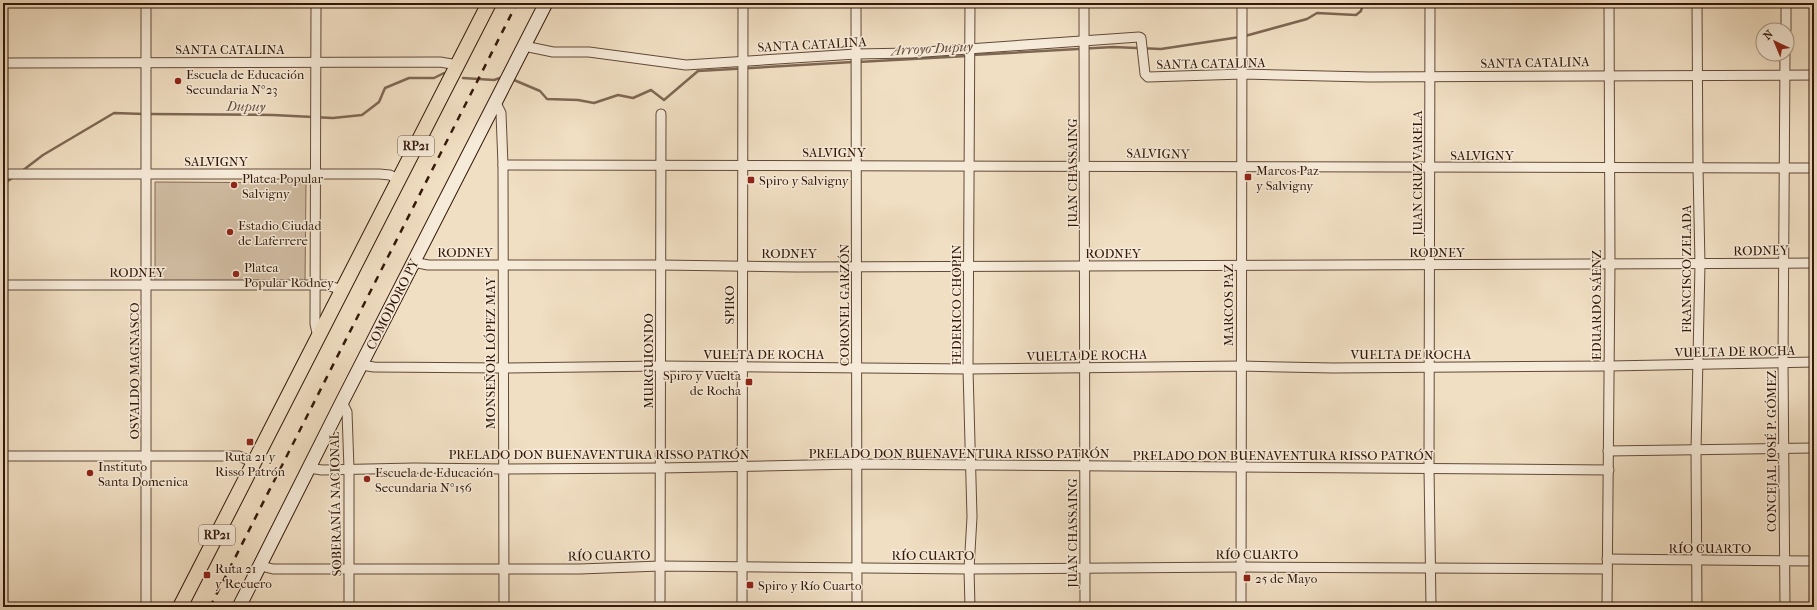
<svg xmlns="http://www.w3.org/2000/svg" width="1817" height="610" font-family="'IM FELL French Canon',serif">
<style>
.green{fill:#d1bda3;stroke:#826a56}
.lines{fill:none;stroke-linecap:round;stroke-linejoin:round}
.stream{stroke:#7e6753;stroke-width:2.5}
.street-casing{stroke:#624a38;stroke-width:11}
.secondary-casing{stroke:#331809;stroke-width:15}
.primary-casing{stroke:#331809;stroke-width:16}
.street{stroke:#f6ead8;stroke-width:9}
.secondary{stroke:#f6ead8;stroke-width:13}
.primary{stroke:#f1dfc3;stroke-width:14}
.rail{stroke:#331809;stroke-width:2.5;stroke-dasharray:7 7;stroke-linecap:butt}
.poi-dot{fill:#8f2418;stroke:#f6ead8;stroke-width:1.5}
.labels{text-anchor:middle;stroke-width:3;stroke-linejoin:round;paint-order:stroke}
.shield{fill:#f6ead8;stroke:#6e5747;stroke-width:1}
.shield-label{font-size:12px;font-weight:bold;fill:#331809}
.street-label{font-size:13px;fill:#331809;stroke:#f6ead8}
.poi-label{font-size:13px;fill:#331809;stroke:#f6ead8;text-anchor:start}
.water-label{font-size:14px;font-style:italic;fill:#654c3a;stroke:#f6ead8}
</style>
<rect width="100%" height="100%" fill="#f1dfc3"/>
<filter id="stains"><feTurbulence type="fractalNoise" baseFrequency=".005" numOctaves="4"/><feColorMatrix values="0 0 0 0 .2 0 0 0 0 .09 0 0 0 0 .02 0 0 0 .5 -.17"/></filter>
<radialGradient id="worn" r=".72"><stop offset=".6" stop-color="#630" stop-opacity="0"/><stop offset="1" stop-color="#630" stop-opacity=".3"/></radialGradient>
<!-- green -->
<path class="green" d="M155 182 306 183 305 282H155Z"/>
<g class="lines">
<!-- stream -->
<g class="stream">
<path d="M1245 36 1307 19 1317 13 1356 15 1361 11 1363 3"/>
<path d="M972 55 1113 47 1161 49 1240 37"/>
<path d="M858 62 967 56"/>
<path d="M463 78 494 80 500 78"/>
<path d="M514 80 540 91 547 99 578 100 594 103 618 95 633 98 651 90 664 100 698 71 853 62"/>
<path d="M149 114 273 115 333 118 362 115 379 102 385 88 409 78H434L444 73"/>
<path d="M22 171 43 155 114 113 144 114"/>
<path d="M3 184 14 177"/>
</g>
<defs>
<g id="street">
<path d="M316 3 315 324 318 337"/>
<path d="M856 3 857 607"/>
<path d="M1084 3 1085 607"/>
<path d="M1430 3 1429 468 1431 607"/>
<path d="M1786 30V3"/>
<path d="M524 46 553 52H589L686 65 856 54 911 53 1139 37 1141 38 1145 74 1148 77 1243 74 1369 77 1814 75"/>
<path d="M3 63 440 62 458 65"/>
<path d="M495 101 501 113 503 165 504 607"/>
<path d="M503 165 1814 168"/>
<path d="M3 174H379L390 175 399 180"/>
<path d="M413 262 428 265H661L797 267 1814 263"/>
<path d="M3 285H326L343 290"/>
<path d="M361 365 374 367 504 368 661 366 968 369 1241 366 1333 368 1609 366 1814 362"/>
<path d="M342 402 347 412 349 469V607"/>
<path d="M1608 451 1814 448"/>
<path d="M3 456H239L254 463"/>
<path d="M309 468 322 470 414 468 502 469 661 468 856 464 1609 470"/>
<path d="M1607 559 1814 561"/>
<path d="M261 566 273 569H580L660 566 969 569 1241 567 1606 569"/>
<path d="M146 607V3"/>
<path d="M660 607 661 114"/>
<path d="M742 607 743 3"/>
<path d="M970 607 969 569 972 517 968 369 970 3"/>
<path d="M1241 607 1242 3"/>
<path d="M1607 607 1610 265 1609 3"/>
<path d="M1697 607 1696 450 1700 264 1698 168 1697 3"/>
<path d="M1785 607 1783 362 1785 54"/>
</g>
<path id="secondary" d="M239 607 342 402 546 3"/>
<path id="primary" d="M180 607 489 3"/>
</defs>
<!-- street casing -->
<use href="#street" class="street-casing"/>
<!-- secondary casing -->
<use href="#secondary" class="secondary-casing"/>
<!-- primary casing -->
<use href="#primary" class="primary-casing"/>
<!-- street -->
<use href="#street" class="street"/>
<!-- secondary -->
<use href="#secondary" class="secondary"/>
<!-- primary -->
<use href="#primary" class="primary"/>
<!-- rail -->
<path class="rail" d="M210 607 517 3"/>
</g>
<!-- markers -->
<g class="poi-dot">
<circle cx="178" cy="81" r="4"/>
<rect x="1244" y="173" width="8" height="8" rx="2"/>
<rect x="747" y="176" width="8" height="8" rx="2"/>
<circle cx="234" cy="185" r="4"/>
<circle cx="230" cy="232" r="4"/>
<circle cx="236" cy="274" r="4"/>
<rect x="745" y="378" width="8" height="8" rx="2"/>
<rect x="246" y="438" width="8" height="8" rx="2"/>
<circle cx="90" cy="473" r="4"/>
<circle cx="367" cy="479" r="4"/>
<rect x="203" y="571" width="8" height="8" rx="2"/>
<rect x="1243" y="574" width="8" height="8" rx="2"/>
<rect x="746" y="581" width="8" height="8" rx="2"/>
</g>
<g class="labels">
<!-- shield labels -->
<g class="shield">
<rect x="398" y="136" width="36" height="20" rx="3"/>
<rect x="199" y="525" width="36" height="20" rx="3"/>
</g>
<g class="shield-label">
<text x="416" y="150">RP21</text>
<text x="217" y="539">RP21</text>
</g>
<!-- street labels -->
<g class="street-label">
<text transform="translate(812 44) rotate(-3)" y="5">SANTA CATALINA</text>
<text x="230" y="54">SANTA CATALINA</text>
<text transform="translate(1535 62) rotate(-1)" y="5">SANTA CATALINA</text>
<text transform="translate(1211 63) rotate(-1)" y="5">SANTA CATALINA</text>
<text x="834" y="157">SALVIGNY</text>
<text transform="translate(1158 153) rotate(1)" y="5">SALVIGNY</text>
<text x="1482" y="160">SALVIGNY</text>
<text x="216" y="166">SALVIGNY</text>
<text transform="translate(1072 173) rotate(-90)" y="5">JUAN CHASSAING</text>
<text transform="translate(1417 173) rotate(-90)" y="5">JUAN CRUZ VARELA</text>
<text transform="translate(1761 250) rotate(-1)" y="5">RODNEY</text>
<text x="465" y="257">RODNEY</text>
<text x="1437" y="257">RODNEY</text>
<text x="789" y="258">RODNEY</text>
<text x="1113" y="258">RODNEY</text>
<text transform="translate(1686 269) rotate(-90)" y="5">FRANCISCO ZELADA</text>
<text x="137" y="277">RODNEY</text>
<text transform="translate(392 304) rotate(-63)" y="5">COMODORO PY</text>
<text transform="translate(729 305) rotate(-90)" y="5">SPIRO</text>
<text transform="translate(844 305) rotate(-90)" y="5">CORONEL GARZÓN</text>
<text transform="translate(956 305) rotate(-90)" y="5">FEDERICO CHOPIN</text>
<text transform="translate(1228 305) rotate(-90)" y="5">MARCOS PAZ</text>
<text transform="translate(1596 305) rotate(-90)" y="5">EDUARDO SÁENZ</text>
<text transform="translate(1735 351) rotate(-1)" y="5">VUELTA DE ROCHA</text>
<text transform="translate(490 353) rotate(-90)" y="5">MONSEÑOR LÓPEZ MAY</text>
<text x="764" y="359">VUELTA DE ROCHA</text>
<text x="1411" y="359">VUELTA DE ROCHA</text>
<text transform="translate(1087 355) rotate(-1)" y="5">VUELTA DE ROCHA</text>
<text transform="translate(648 361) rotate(-90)" y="5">MURGUIONDO</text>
<text transform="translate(134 371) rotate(-90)" y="5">OSVALDO MAGNASCO</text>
<text transform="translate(1771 451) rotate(-90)" y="5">CONCEJAL JOSÉ P. GÓMEZ</text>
<text x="959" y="458">PRELADO DON BUENAVENTURA RISSO PATRÓN</text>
<text x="599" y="459">PRELADO DON BUENAVENTURA RISSO PATRÓN</text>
<text x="1283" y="460">PRELADO DON BUENAVENTURA RISSO PATRÓN</text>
<text transform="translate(335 504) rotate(-91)" y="5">SOBERANÍA NACIONAL</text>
<text transform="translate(1072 533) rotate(-90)" y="5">JUAN CHASSAING</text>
<text x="1710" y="553">RÍO CUARTO</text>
<text x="1257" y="559">RÍO CUARTO</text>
<text transform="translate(609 555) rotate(-1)" y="5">RÍO CUARTO</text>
<text x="933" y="560">RÍO CUARTO</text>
</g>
<!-- poi labels -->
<g class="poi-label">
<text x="186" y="79">Escuela de Educación<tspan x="186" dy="15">Secundaria Nº23</tspan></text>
<text x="1256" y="175">Marcos Paz<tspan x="1256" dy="15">y Salvigny</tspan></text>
<text x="242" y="183">Platea Popular<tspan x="242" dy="15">Salvigny</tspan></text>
<text x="759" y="185">Spiro y Salvigny</text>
<text x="238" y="230">Estadio Ciudad<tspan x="238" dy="15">de Laferrere</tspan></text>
<text x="244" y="272">Platea<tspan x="244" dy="15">Popular Rodney</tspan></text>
<text x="741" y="380" text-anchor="end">Spiro y Vuelta<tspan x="741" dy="15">de Rocha</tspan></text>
<text x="250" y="461" text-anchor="middle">Ruta 21 y<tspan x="250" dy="15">Risso Patrón</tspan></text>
<text x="98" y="471">Instituto<tspan x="98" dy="15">Santa Domenica</tspan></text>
<text x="375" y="477">Escuela de Educación<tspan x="375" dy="15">Secundaria Nº156</tspan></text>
<text x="215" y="573">Ruta 21<tspan x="215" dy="15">y Recuero</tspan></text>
<text x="1255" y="583">25 de Mayo</text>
<text x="758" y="590">Spiro y Río Cuarto</text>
</g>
<!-- water labels -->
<g class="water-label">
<text transform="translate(932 48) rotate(-3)" y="5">Arroyo Dupuy</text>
<text transform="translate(246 106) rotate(1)" y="5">Dupuy</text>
</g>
</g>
<!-- margin -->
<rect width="1817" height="610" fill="none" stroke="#f1dfc3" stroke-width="16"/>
<rect x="4" y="4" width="1809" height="602" fill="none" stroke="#331809" stroke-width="2"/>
<rect x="8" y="8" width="1801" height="594" fill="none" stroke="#331809"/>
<!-- north arrow -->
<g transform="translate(1775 42) rotate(316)"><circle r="19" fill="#f6ead8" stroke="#a89685"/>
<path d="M0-3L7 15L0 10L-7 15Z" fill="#8f2418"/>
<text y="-6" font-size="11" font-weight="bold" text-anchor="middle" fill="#331809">N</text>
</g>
<rect width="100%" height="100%" filter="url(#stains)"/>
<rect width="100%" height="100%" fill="url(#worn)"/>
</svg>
